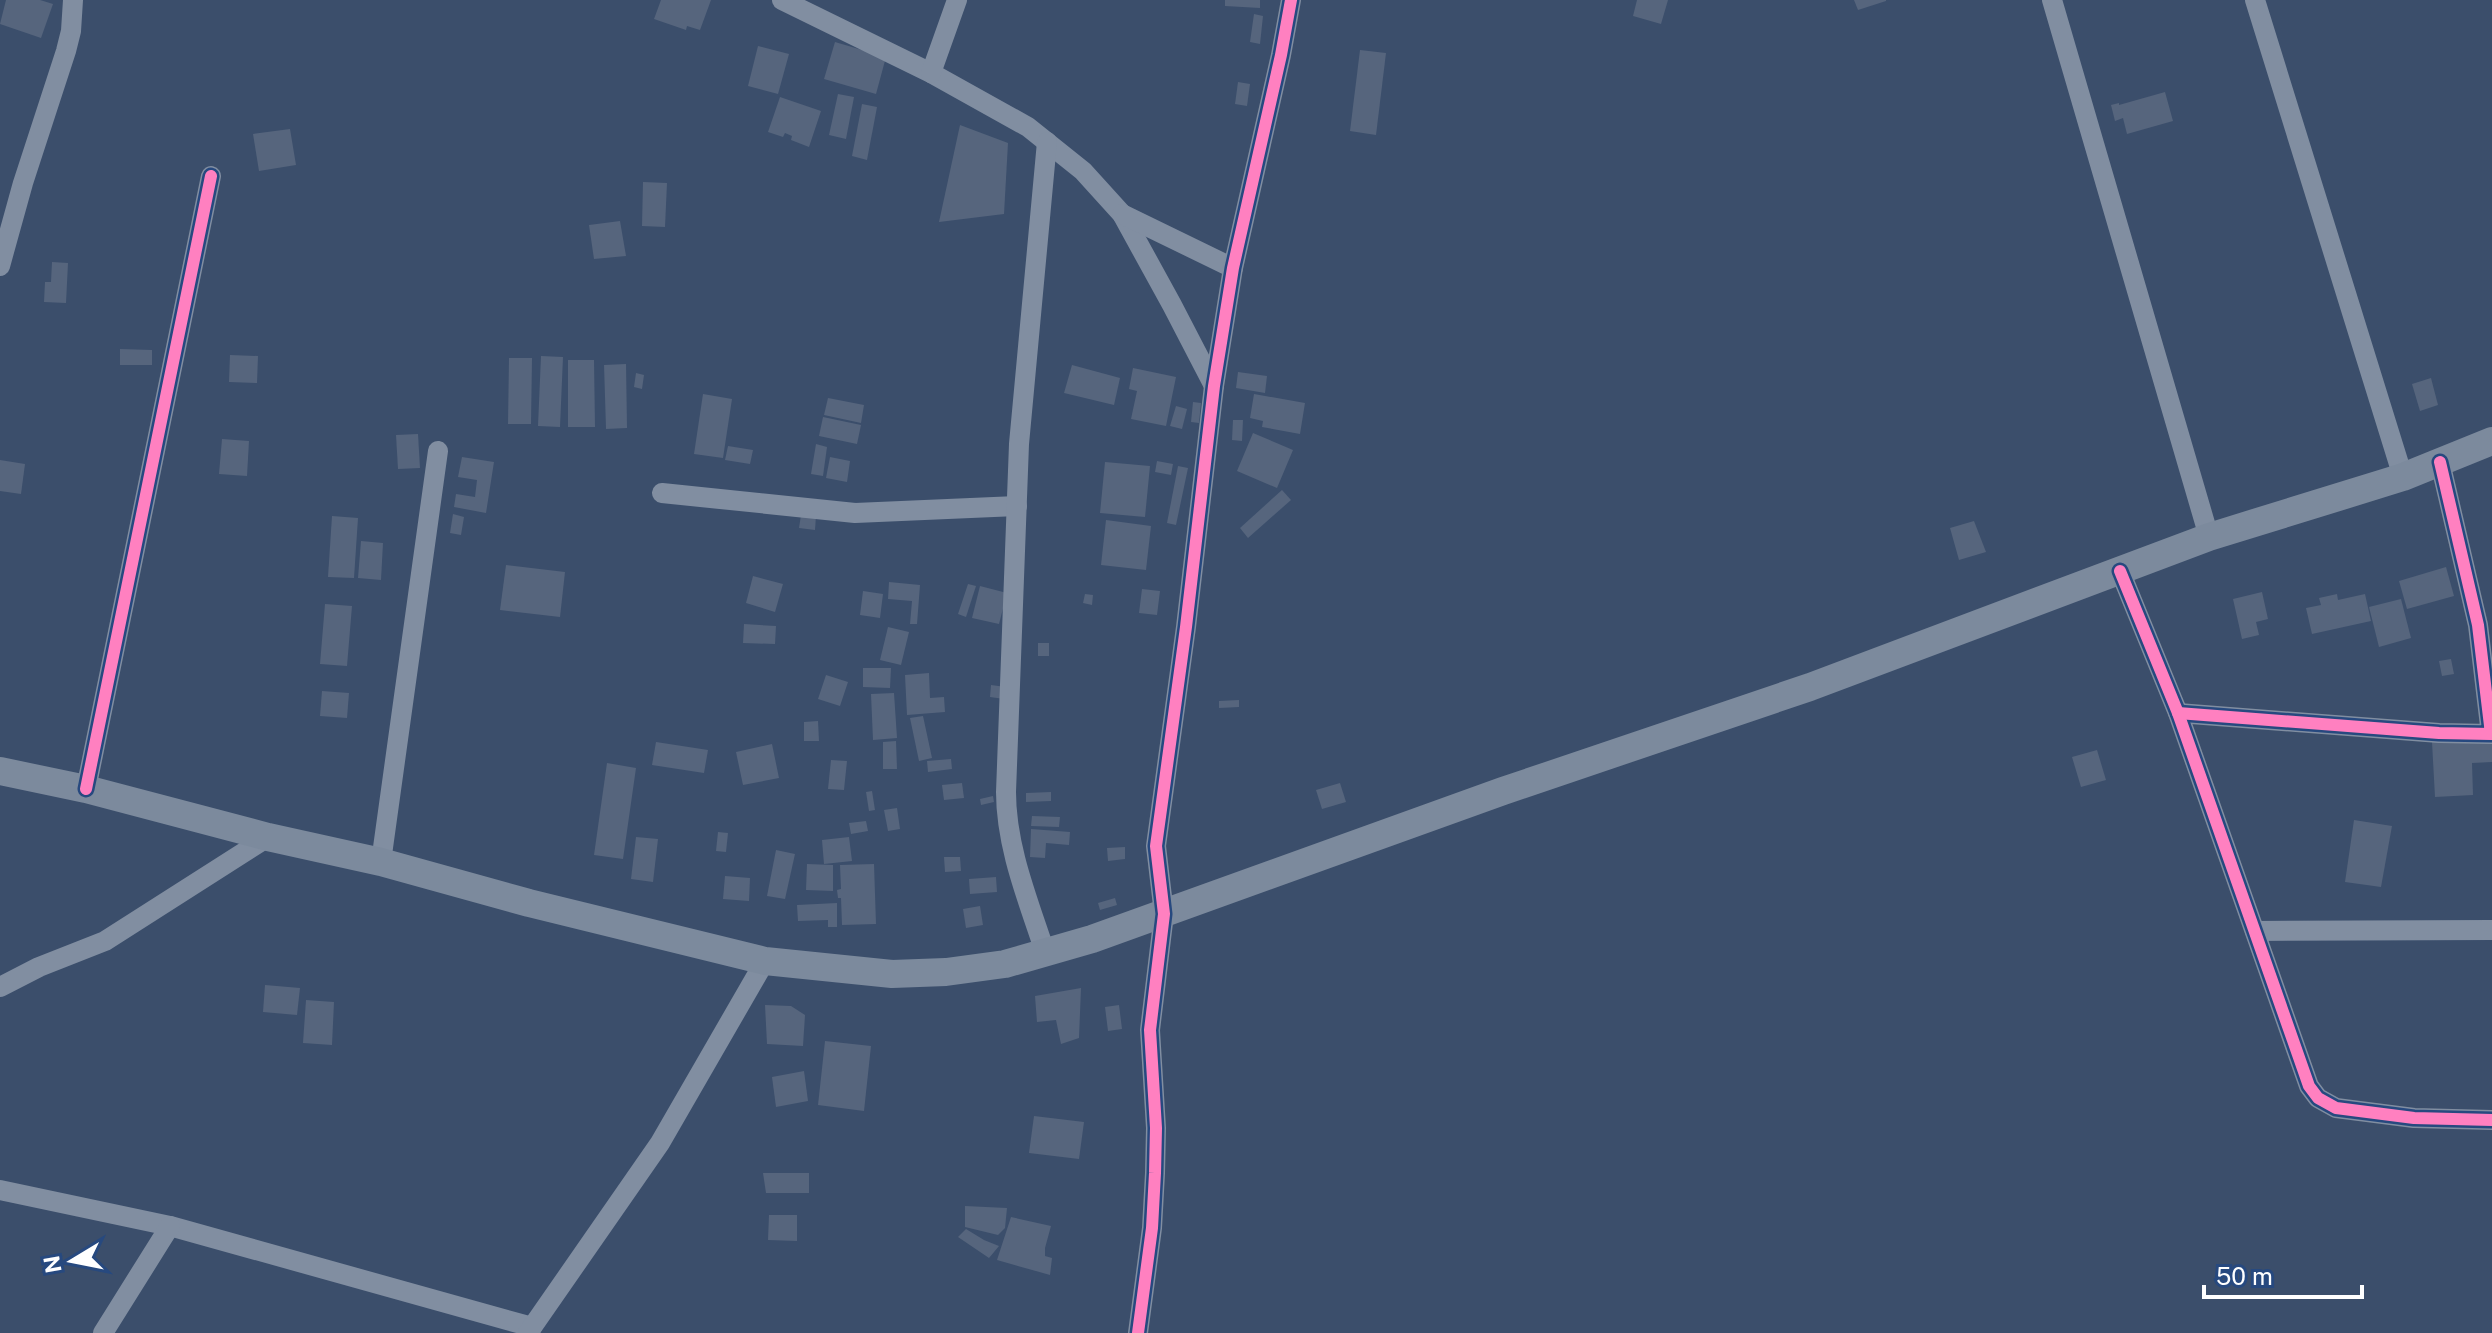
<svg xmlns="http://www.w3.org/2000/svg" width="2492" height="1333" font-family="'Public Sans',sans-serif">
<style>
.building{fill:#56657d}
.lines{fill:none;stroke-linecap:round;stroke-linejoin:round}
.minor{stroke:#818ea1;stroke-width:20}
.secondary{stroke:#7c8a9d;stroke-width:28}
.cycleway-casing{stroke:#27497f;stroke-width:17}
.cycleway{stroke:#ff80c0;stroke-width:12}
</style>
<rect width="100%" height="100%" fill="#3b4e6b"/>
<!-- building -->
<g class="building">
<path d="M6 0H40L53 4 41 38 0 24Z"/>
<path d="M661 0H711L700 30 687 26 686 30 654 19Z"/>
<path d="M1225 0H1260V8L1225 6Z"/>
<path d="M1637 0H1668L1661 24 1633 16Z"/>
<path d="M1854 0H1886V1L1858 10Z"/>
<path d="M1254 14 1263 16 1260 44 1250 42Z"/>
<path d="M835 42 886 57 876 94 824 79Z"/>
<path d="M758 46 789 54 778 94 748 86Z"/>
<path d="M1360 50 1386 53 1376 135 1350 131Z"/>
<path d="M1238 82 1250 84 1247 106 1235 104Z"/>
<path d="M2165 92 2173 121 2127 134 2123 118 2115 121 2111 105 2119 103V105Z"/>
<path d="M838 94 854 97 846 139 829 135Z"/>
<path d="M780 97 821 111 809 147 791 140 792 136 785 133 783 137 768 132Z"/>
<path d="M862 104 877 107 867 160 852 156Z"/>
<path d="M960 125 1008 143 1004 214 939 222Z"/>
<path d="M290 129 296 165 259 171 253 134Z"/>
<path d="M643 182 667 183 665 227 642 226Z"/>
<path d="M620 221 626 256 594 259 589 225Z"/>
<path d="M52 262 68 263 66 303 44 302 45 282H51Z"/>
<path d="M120 349 152 350V365H120Z"/>
<path d="M230 355 258 356 257 383 229 382Z"/>
<path d="M541 356 563 357 560 427 538 426Z"/>
<path d="M509 358H532L531 424H508Z"/>
<path d="M568 360H594L595 427H568Z"/>
<path d="M626 364 627 428 606 429 604 365Z"/>
<path d="M1072 365 1120 378 1114 405 1064 393Z"/>
<path d="M1133 368 1176 377 1166 426 1131 419 1137 391 1129 389Z"/>
<path d="M1238 372 1267 376 1265 393 1236 388Z"/>
<path d="M636 373 644 375 642 389 634 387Z"/>
<path d="M2431 378 2438 405 2420 411 2412 384Z"/>
<path d="M703 394 732 399 723 458 694 454Z"/>
<path d="M1254 394 1305 403 1300 434 1262 427 1263 421 1250 418Z"/>
<path d="M828 398 864 405 861 423 824 415Z"/>
<path d="M1193 402 1201 403 1199 423 1191 422Z"/>
<path d="M1176 406 1187 409 1182 429 1170 426Z"/>
<path d="M823 417 861 425 857 444 819 436Z"/>
<path d="M1233 420H1243L1242 441 1232 440Z"/>
<path d="M1253 433 1293 450 1277 488 1237 471Z"/>
<path d="M418 434 420 468 398 469 396 435Z"/>
<path d="M222 439 249 441 247 476 219 474Z"/>
<path d="M816 444 827 447 823 476 811 474Z"/>
<path d="M728 446 753 450 750 464 725 460Z"/>
<path d="M462 457 494 462 486 513 454 507 456 494 475 497 477 480 458 477Z"/>
<path d="M830 457 850 461 847 482 826 478Z"/>
<path d="M0 460 25 464 21 494 0 491Z"/>
<path d="M1157 461 1173 464 1171 475 1155 472Z"/>
<path d="M1105 462 1150 466 1145 517 1100 513Z"/>
<path d="M1178 466 1188 468 1176 525 1167 523Z"/>
<path d="M1282 490 1291 500 1248 538 1240 528Z"/>
<path d="M453 514 464 517 461 535 450 533Z"/>
<path d="M801 515 816 516 815 530 799 528Z"/>
<path d="M332 516 358 518 354 578 328 577Z"/>
<path d="M1106 520 1151 526 1146 570 1101 565Z"/>
<path d="M1974 521 1986 552 1959 560 1950 528Z"/>
<path d="M361 541 383 543 381 580 358 578Z"/>
<path d="M506 565 565 572 560 617 500 610Z"/>
<path d="M2446 567 2454 596 2407 609 2399 581Z"/>
<path d="M753 576 783 584 775 612 746 603Z"/>
<path d="M889 582 920 585 917 624H910L912 601 888 599Z"/>
<path d="M968 584 976 586 966 617 958 614Z"/>
<path d="M980 586 1007 593 999 624 972 618Z"/>
<path d="M1142 589 1160 591 1157 615 1139 613Z"/>
<path d="M863 591 883 594 880 618 860 615Z"/>
<path d="M2262 592 2268 619 2256 622 2259 635 2242 639 2233 599Z"/>
<path d="M1085 594 1093 595 1092 605 1083 603Z"/>
<path d="M2337 594 2338 600 2365 594 2371 621 2312 634 2306 608 2321 605 2319 598Z"/>
<path d="M2401 599 2411 638 2379 647 2369 607Z"/>
<path d="M325 604 352 606 347 666 320 664Z"/>
<path d="M744 624 776 626 775 644 743 643Z"/>
<path d="M888 627 909 632 901 665 880 660Z"/>
<rect x="1038" y="643" width="11" height="13"/>
<path d="M2451 659 2454 674 2442 676 2439 661Z"/>
<path d="M863 668H891L890 688 863 687Z"/>
<path d="M929 673 930 698 944 697 945 712 907 715 905 675Z"/>
<path d="M826 675 848 682 840 706 818 699Z"/>
<path d="M991 685 1006 687 1004 699 990 697Z"/>
<path d="M322 691 349 693 347 718 320 716Z"/>
<path d="M894 693 897 738 873 740 871 694Z"/>
<path d="M1239 700V707L1219 708V701Z"/>
<path d="M923 716 932 758 919 761 910 718Z"/>
<path d="M818 721 819 741H804V722Z"/>
<path d="M2492 740V762L2472 763 2473 795 2435 797 2432 742Z"/>
<path d="M896 741 897 769H883V742Z"/>
<path d="M656 742 708 750 704 773 652 765Z"/>
<path d="M772 744 779 778 743 785 736 752Z"/>
<path d="M2097 750 2106 780 2081 787 2072 757Z"/>
<path d="M951 759 952 769 928 772 927 761Z"/>
<path d="M831 760 847 761 844 790 828 789Z"/>
<path d="M607 763 636 768 623 859 594 855Z"/>
<path d="M962 783 964 798 944 800 942 785Z"/>
<path d="M1340 783 1346 802 1322 809 1316 790Z"/>
<path d="M872 791 875 810 869 811 866 792Z"/>
<path d="M1051 792V801L1026 802V793Z"/>
<path d="M993 796 994 802 981 805 980 799Z"/>
<path d="M897 808 900 829 888 831 884 810Z"/>
<path d="M1032 816 1060 817 1059 827 1031 826Z"/>
<path d="M2354 820 2392 826 2381 887 2345 882Z"/>
<path d="M866 821 868 831 851 834 849 823Z"/>
<path d="M1031 829 1070 832 1069 845 1046 843 1045 858 1030 857Z"/>
<path d="M718 832 728 833 726 852 716 851Z"/>
<path d="M636 837 658 839 653 882 631 879Z"/>
<path d="M849 837 852 861 824 864 822 840Z"/>
<path d="M1125 847V859L1108 861 1107 848Z"/>
<path d="M776 850 795 854 785 899 767 896Z"/>
<path d="M944 857H960L961 871 945 872Z"/>
<path d="M807 864 833 865V891L806 890Z"/>
<path d="M874 864 876 924 842 925 841 898H838L837 890 841 889 840 865Z"/>
<path d="M725 876 750 878 749 901 723 899Z"/>
<path d="M996 877 997 892 970 894 969 879Z"/>
<path d="M1115 898 1117 905 1100 910 1098 903Z"/>
<path d="M837 903V927H828V920L798 921 797 905Z"/>
<path d="M980 906 983 925 966 928 963 909Z"/>
<path d="M265 985 300 988 297 1015 263 1012Z"/>
<path d="M1081 988 1079 1038 1061 1044 1056 1020 1037 1022 1035 996Z"/>
<path d="M306 1000 334 1002 332 1045 303 1043Z"/>
<path d="M765 1005 791 1006 805 1015 803 1046 767 1044Z"/>
<path d="M1119 1005 1122 1029 1108 1031 1105 1007Z"/>
<path d="M825 1041 871 1046 864 1111 818 1105Z"/>
<path d="M804 1071 808 1101 776 1107 772 1077Z"/>
<path d="M1034 1116 1084 1122 1079 1159 1029 1153Z"/>
<path d="M763 1173H809V1193H766Z"/>
<path d="M965 1206 1007 1208 1005 1228 998 1235 965 1227Z"/>
<path d="M769 1215H797V1241L768 1240Z"/>
<path d="M1011 1217 1051 1226 1045 1248V1256L1052 1258 1050 1275 997 1260Z"/>
<path d="M966 1229 984 1240 999 1246 989 1258 958 1237Z"/>
</g>
<g class="lines">
<!-- minor -->
<g class="minor">
<path d="M782 0 931 73 1028 127 1083 171 1122 214 1172 305 1214 386"/>
<path d="M2052 0 2209 537"/>
<path d="M2255 0 2403 477"/>
<path d="M931 73 957 0"/>
<path d="M1122 214 1233 268"/>
<path d="M0 266 23 183 66 51 71 31 73 0"/>
<path d="M662 493 855 513 1017 506"/>
<path d="M2120 571 2178 713 2309 1086 2318 1098 2336 1108 2414 1118 2492 1120"/>
<path d="M2178 713 2439 733 2491 734 2478 625 2440 462"/>
<path d="M86 789 211 176"/>
<path d="M381 862 438 451"/>
<path d="M2255 931 2492 930"/>
<path d="M1045 952C1028 900 1006 847 1006 792L1019 444 1047 142"/>
<path d="M0 987 39 967 105 941 268 837"/>
<path d="M0 1190 170 1226 532 1327"/>
<path d="M103 1333 170 1226"/>
<path d="M528 1333 660 1143 765 961"/>
<path d="M1138 1333 1152 1228 1155 1173 1156 1128 1150 1030 1164 914 1156 846 1186 627 1214 386 1233 268 1281 55 1291 0"/>
</g>
<!-- secondary -->
<path class="secondary" d="M0 771 86 789 268 837 381 862 529 903 765 961 892 974 946 972 1005 964 1092 939 1503 791 1810 687 2209 537 2403 477 2492 441"/>
<defs>
<g id="cycleway">
<path d="M2120 571 2178 713 2309 1086 2318 1098 2336 1108 2414 1118 2492 1120"/>
<path d="M2178 713 2439 733 2491 734 2478 625 2440 462"/>
<path d="M86 789 211 176"/>
<path d="M1138 1333 1152 1228 1155 1173 1156 1128 1150 1030 1164 914 1156 846 1186 627 1214 386 1233 268 1281 55 1291 0"/>
</g>
</defs>
<!-- cycleway casing -->
<use href="#cycleway" class="cycleway-casing"/>
<!-- cycleway -->
<use href="#cycleway" class="cycleway"/>
</g>
<!-- north arrow -->
<g transform="translate(72 1261) rotate(260)" stroke="#27497f" stroke-width="6" paint-order="stroke">
<path d="M0-6L14 30L0 20L-14 30Z" fill="#ffffff"/>
<text y="-12" font-size="22" font-weight="bold" text-anchor="middle" fill="#ffffff">N</text>
</g>
<!-- scale -->
<path d="M2204 1285v12h158v-12" fill="none" stroke="#ffffff" stroke-width="4"/>
<text x="2216" y="1285" font-size="24" fill="#ffffff" stroke="#27497f" stroke-width="6" paint-order="stroke">50 m</text>
</svg>
